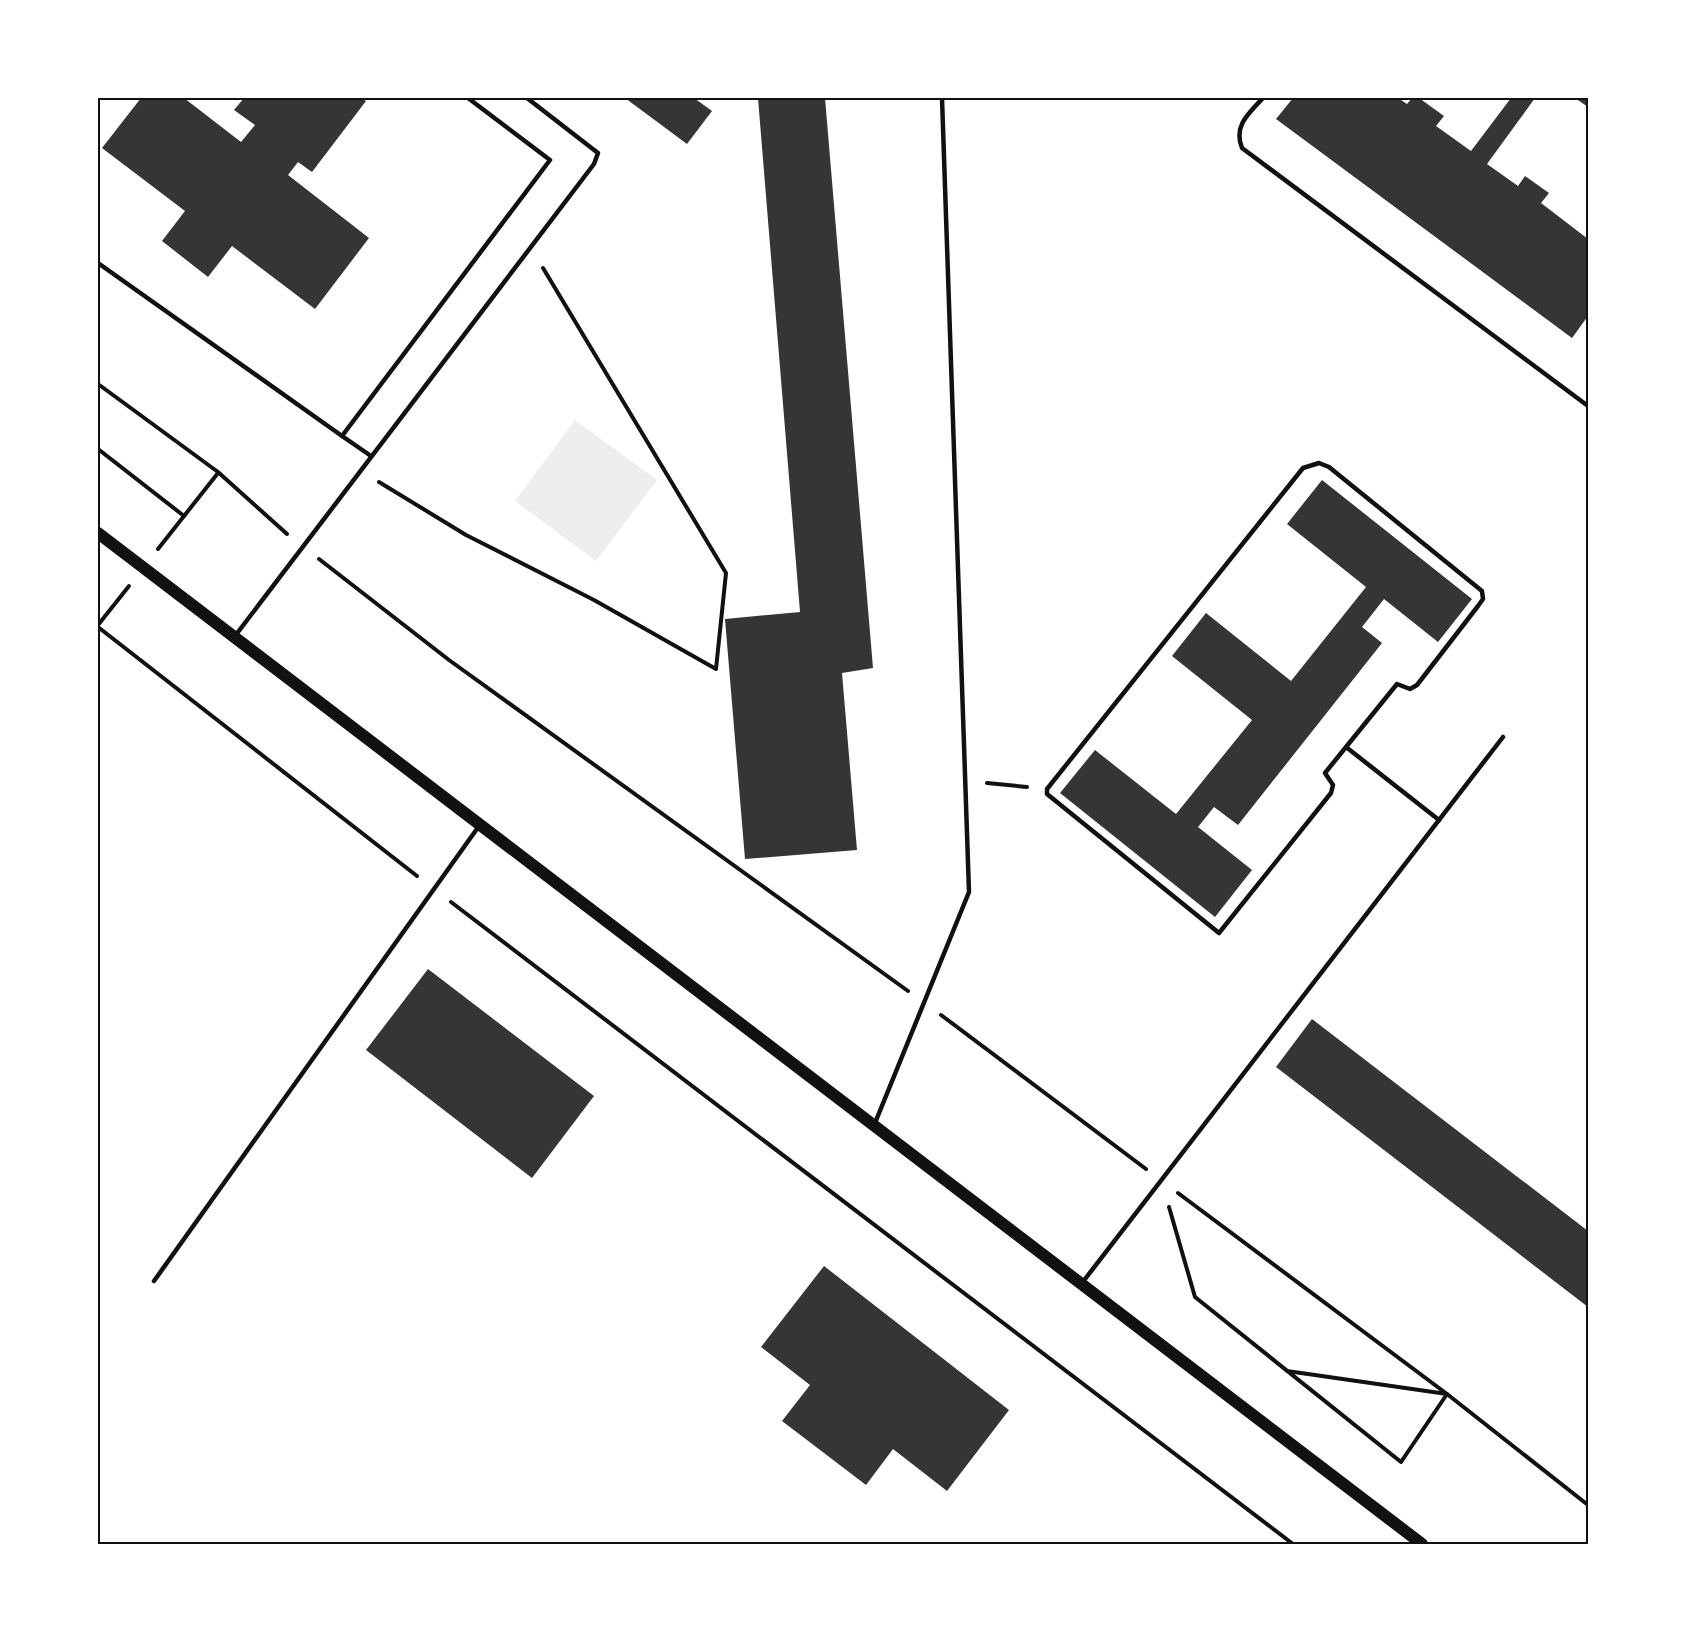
<svg xmlns="http://www.w3.org/2000/svg" width="1686" height="1642" font-family="'DM Sans',sans-serif">
<style>
.green{fill:#eee}
.building{fill:#353535}
.lines{fill:none;stroke-linecap:round;stroke-linejoin:round}
.path{stroke:#111;stroke-width:4}
.service{stroke:#111;stroke-width:4.5}
.secondary{stroke:#111;stroke-width:12}
.neatline{fill:none;stroke:#111;stroke-width:2}
</style>
<rect width="100%" height="100%" fill="#fff"/>
<!-- green -->
<path class="green" d="M575 420 657 480 596 561 515 501Z"/>
<!-- building -->
<g class="building">
<path d="M141 98H184L241 142 255 125 234 110 244 98H361L366 101 312 172 298 162 288 175 369 238 315 309 232 246 208 277 162 241 185 211 102 148Z"/>
<path d="M625 98H694L712 111 687 144Z"/>
<path d="M758 98H825L873 668 842 673 857 850 745 859 725 619 800 612Z"/>
<path d="M1293 98H1398L1407 104 1412 98H1419L1444 116 1436 126 1471 151 1511 98H1535L1487 164 1518 186 1525 176 1549 193 1541 203 1588 239V316L1572 338 1276 119Z"/>
<path d="M1575 98H1588V107Z"/>
<path d="M1322 480 1472 599 1438 642 1384 599 1362 627 1382 643 1238 825 1214 807 1198 827 1252 870 1215 917 1060 793 1095 750 1176 814 1252 720 1172 656 1206 613 1291 681 1366 587 1287 524Z"/>
<path d="M428 969 594 1096 532 1178 366 1050Z"/>
<path d="M1312 1019 1588 1231V1307L1276 1067Z"/>
<path d="M824 1266 1009 1410 947 1491 893 1449 866 1485 782 1421 810 1385 761 1347Z"/>
</g>
<g class="lines">
<!-- path -->
<g class="path">
<path d="M98 384 218 472 287 534"/>
<path d="M98 449 184 516"/>
<path d="M379 482 466 535 594 600 716 669 726 573 543 268"/>
<path d="M158 549 218 473"/>
<path d="M319 559 449 660 908 991"/>
<path d="M98 625 129 586"/>
<path d="M98 627 417 876"/>
<path d="M987 783 1027 787"/>
<path d="M451 902 1293 1544"/>
<path d="M941 1015 1146 1169"/>
<path d="M1178 1193 1447 1394 1588 1505"/>
<path d="M1169 1207 1195 1297 1401 1462 1447 1394 1287 1371"/>
</g>
<!-- service -->
<g class="service">
<path d="M1263 98C1249 113 1233 126 1242 148L1588 406"/>
<path d="M98 263 342 436 550 160 468 98"/>
<path d="M342 436 371 456"/>
<path d="M235 636 594 164 598 153 527 98"/>
<path d="M1346 747 1325 773 1333 785 1331 793 1219 933 1047 794V789L1303 468 1319 463 1329 467 1482 591 1483 599 1478 606 1417 685 1410 689 1397 684 1346 747 1439 820"/>
<path d="M875 1123 969 892 942 98"/>
<path d="M154 1281 479 826"/>
<path d="M1082 1283 1503 737"/>
</g>
<!-- secondary -->
<path class="secondary" d="M98 533 1422 1544"/>
</g>
<!-- border -->
<rect width="1686" height="1642" fill="none" stroke="#ffffff" stroke-width="198"/>
<rect x="99" y="99" width="1488" height="1444" class="neatline"/>
</svg>
